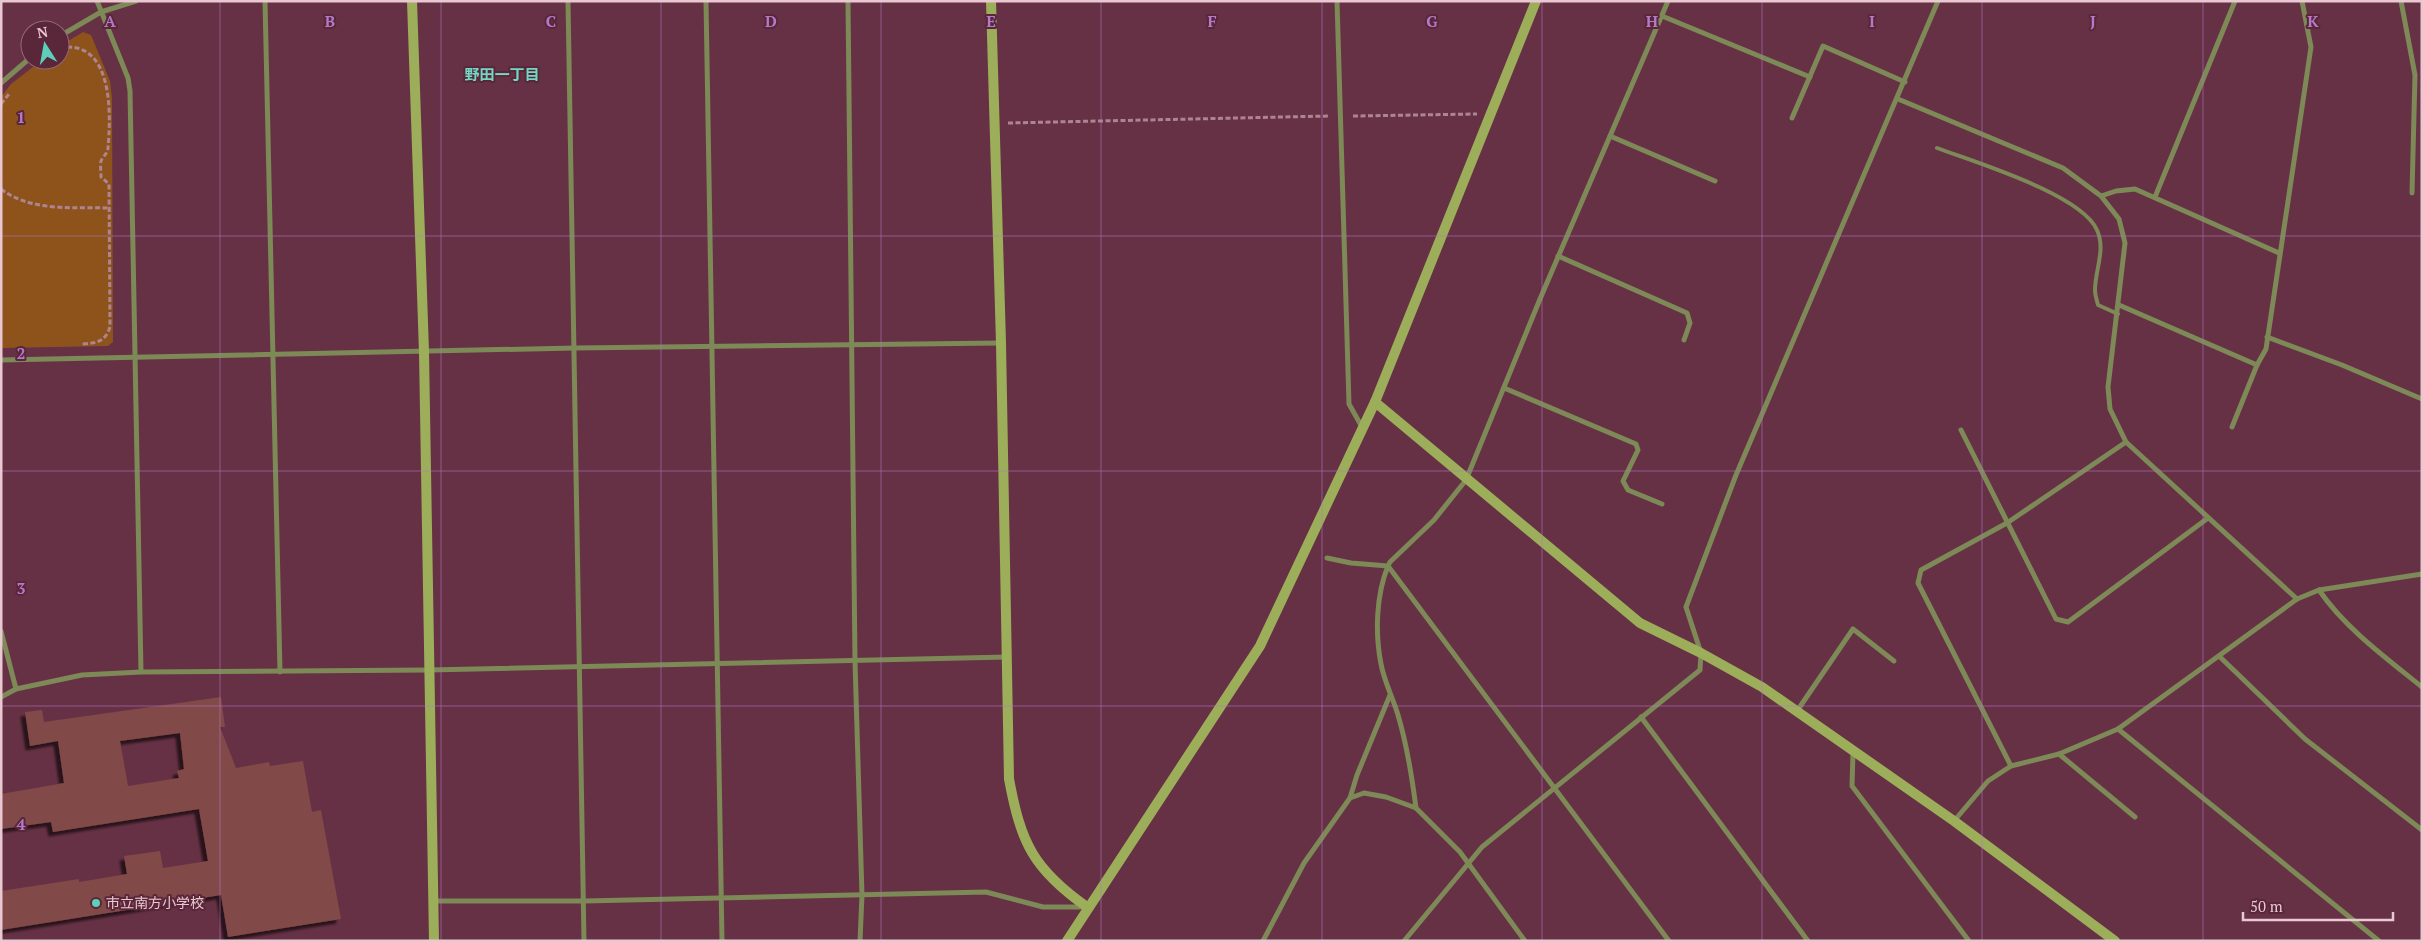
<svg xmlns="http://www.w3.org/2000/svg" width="2423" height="942" font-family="'PT Serif','Noto Sans JP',serif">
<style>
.green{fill:#8e531b}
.building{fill:#824849;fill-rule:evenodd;filter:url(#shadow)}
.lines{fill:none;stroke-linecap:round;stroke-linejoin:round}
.path{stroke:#af8491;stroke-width:3;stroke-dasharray:5 2.5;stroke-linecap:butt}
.lane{stroke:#7d8956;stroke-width:4}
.street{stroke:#7d8956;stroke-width:5}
.secondary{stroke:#9cae5a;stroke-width:10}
.grid{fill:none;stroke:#b27ac8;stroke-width:1;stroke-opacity:0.55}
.poi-dot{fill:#5dceb9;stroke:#5a2639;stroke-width:2}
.labels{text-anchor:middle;stroke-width:4;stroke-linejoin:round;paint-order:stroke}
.poi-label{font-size:14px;fill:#eac8d1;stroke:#5a2639;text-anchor:start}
.neighbourhood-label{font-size:15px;font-weight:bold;fill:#72d7c3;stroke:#5a2639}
.grid-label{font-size:16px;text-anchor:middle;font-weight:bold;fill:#b27ac8;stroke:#5a2639;stroke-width:4;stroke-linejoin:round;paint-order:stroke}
</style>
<defs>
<filter id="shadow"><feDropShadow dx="-4.5" dy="4.5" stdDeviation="1" flood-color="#0009"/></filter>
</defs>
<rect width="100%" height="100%" fill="#663144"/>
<!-- green -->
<path class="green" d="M83 32 91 35 110 81 112 98 113 342 108 346 1 348V97L11 84 42 60H60V46Z"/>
<!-- building -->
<path class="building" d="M221 697 225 727H220L236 768 269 762 270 766 303 761 312 812 321 810 341 919 228 937 221 895 1 930V891L79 879V882L127 874 124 856 160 851 163 868 208 861 199 809 53 832 51 822 1 829V794L64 783 58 741 30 746 25 712 42 710 44 722ZM180 733 184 769 177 771 179 778 128 786 120 741Z"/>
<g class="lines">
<!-- path -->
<g class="path">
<path d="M67 47C113 46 111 115 108 148 108 153 103 156 101 161 100 165 101 172 101 177L109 184 110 327C105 342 97 343 82 344"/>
<path d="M1 104 9 94"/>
<path d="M1353 116 1477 114"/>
<path d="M1008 123 1329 116"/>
<path d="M1 189C31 212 74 207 109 208"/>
</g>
<!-- lane -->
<path class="lane" d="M1937 148C1974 162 2081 194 2097 230 2106 250 2095 270 2095 290 2095 295 2097 301 2098 305L2118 314"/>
<!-- street -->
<g class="street">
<path d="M97 1 128 78 130 91 141 672"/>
<path d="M265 1 280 672"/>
<path d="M568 1 584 941"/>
<path d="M706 1 722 941"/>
<path d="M848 1 855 662 862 895 860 941"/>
<path d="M1337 1 1349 404 1362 427"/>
<path d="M2401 1 2415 75 2412 193"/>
<path d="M1662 16 1810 77"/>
<path d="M60 36 101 12 136 1"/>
<path d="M1 83 30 58"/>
<path d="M1898 99 2063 168 2101 196 2119 219 2125 243 2108 387 2110 409 2126 442"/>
<path d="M1792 118 1823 46 1905 82"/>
<path d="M1610 136 1715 181"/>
<path d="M2101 196 2116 191 2135 189 2279 253"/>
<path d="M2155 197 2235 1"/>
<path d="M1558 256 1687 313 1690 323 1684 340"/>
<path d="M2119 305 2257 365"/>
<path d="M2267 337 2342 365 2422 399"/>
<path d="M1 360 575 348 1001 343"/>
<path d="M1504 388 1636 444 1638 450 1623 481 1628 490 1662 504"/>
<path d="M2232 427 2257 365 2266 349 2311 47 2302 1"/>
<path d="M1961 430 2056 619 2068 622 2208 518"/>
<path d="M1327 558 1351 563 1388 566 1390 562 1434 520 1466 480 1540 299 1668 1"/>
<path d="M2319 590C2345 628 2386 658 2422 687"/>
<path d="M1 631 16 689"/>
<path d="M2219 656 2305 739 2422 830"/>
<path d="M1 697 16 689 82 675 141 672 429 670 1007 657"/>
<path d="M1797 711 1853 629 1894 661"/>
<path d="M1641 717 1808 941"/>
<path d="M2118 729 2379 941"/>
<path d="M1853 752 1852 786 1969 941"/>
<path d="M2059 754 2135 817"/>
<path d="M2011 766 1918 583 1921 570 2007 523 2126 442 2297 599"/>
<path d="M1350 798 1357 775 1390 695"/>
<path d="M1416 808C1412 777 1407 745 1398 715 1393 698 1384 681 1381 664 1375 634 1376 595 1388 566L1669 941"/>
<path d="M1954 821 1988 781 2011 766 2059 754 2118 729 2297 599 2319 590 2422 574"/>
<path d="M433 901H584L986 892 1043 907H1086"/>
<path d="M1263 941 1304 863 1350 798 1364 793 1386 797 1416 808 1460 852 1525 941"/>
<path d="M1404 941 1482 847 1700 670 1701 653 1686 607 1736 475 1938 1"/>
</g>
<!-- secondary -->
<g class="secondary">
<path d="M412 1 424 352 434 941"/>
<path d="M991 1 1001 343 1009 779C1021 843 1033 869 1087 907"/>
<path d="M1375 402 1640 623 1701 653 1762 687 1954 821 2115 941"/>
<path d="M1067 941 1260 646 1375 402 1536 1"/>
</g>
</g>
<!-- grid -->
<path class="grid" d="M220 1V941M441 1V941M661 1V941M881 1V941M1101 1V941M1322 1V941M1542 1V941M1762 1V941M1982 1V941M2203 1V941M1 236H2422M1 471H2422M1 706H2422"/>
<!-- markers -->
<circle class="poi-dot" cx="96" cy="903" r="5"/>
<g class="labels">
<!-- poi labels -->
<g class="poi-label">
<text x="106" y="908">市立南方小学校</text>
</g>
<!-- neighbourhood labels -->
<g class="neighbourhood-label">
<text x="502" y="80">野田一丁目</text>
</g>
</g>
<g class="grid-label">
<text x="110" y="27">A</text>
<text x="330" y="27">B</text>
<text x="551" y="27">C</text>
<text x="771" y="27">D</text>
<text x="991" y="27">E</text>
<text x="1212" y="27">F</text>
<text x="1432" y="27">G</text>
<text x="1652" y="27">H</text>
<text x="1872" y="27">I</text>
<text x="2093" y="27">J</text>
<text x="2313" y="27">K</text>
<text x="21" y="123">1</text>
<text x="21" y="359">2</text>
<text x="21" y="594">3</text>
<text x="21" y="830">4</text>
</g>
<!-- border -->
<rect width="2423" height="942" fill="none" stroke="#eac8d1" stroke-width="5"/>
<!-- north arrow -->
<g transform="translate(45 45) rotate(349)"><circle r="24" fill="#5a2639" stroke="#946776"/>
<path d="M0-4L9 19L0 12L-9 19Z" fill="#5dceb9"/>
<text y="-8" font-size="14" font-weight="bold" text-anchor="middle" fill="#eac8d1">N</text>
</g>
<!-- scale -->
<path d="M2243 912v8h150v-8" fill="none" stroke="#eac8d1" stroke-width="2.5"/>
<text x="2250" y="912" font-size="15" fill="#eac8d1" stroke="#5a2639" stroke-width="4" paint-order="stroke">50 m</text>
</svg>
